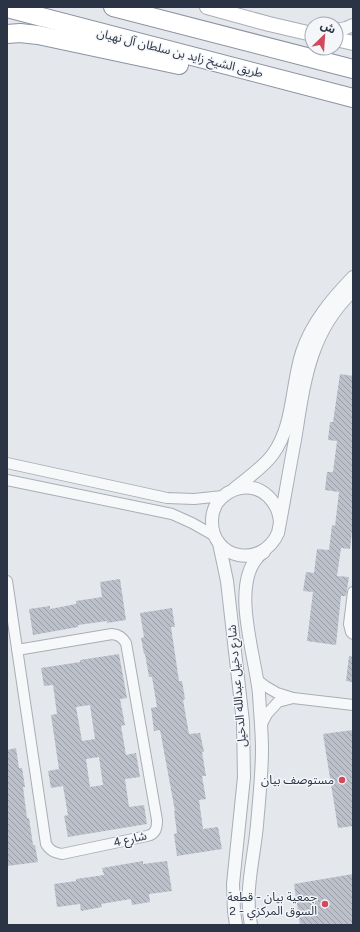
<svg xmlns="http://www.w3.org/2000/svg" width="360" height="932" font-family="Figtree,'Noto Sans Arabic',sans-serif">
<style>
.building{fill:url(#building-back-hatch);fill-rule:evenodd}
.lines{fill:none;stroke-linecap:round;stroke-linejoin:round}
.minor-casing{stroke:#a9aeb7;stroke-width:12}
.tertiary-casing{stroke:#a9aeb7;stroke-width:14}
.secondary-casing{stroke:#a9aeb7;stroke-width:16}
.motorway-casing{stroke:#8b94a3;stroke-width:20}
.minor{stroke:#f7f8fa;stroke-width:10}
.tertiary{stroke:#f7f8fa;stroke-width:12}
.secondary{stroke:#fff;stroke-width:14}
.motorway{stroke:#fff;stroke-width:18}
.poi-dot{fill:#d1495b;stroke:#f4f6f9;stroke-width:1.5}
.labels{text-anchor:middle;stroke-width:3;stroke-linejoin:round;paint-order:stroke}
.street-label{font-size:12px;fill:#2b3445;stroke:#f4f6f9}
.poi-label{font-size:12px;fill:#2b3445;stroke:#f4f6f9;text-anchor:end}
</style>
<defs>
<pattern id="building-back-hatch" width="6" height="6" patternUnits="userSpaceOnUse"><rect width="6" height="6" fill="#bbc0ca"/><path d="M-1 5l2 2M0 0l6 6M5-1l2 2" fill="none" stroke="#989da6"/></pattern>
</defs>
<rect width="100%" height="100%" fill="#e4e7ec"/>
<!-- building -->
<g class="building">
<path d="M340 374 353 376 352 499H353V522L350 549 341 548 337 576 349 577 346 596H341L336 645 307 641 313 592 303 591 306 572 314 573 317 549 329 550 332 525 335 526 339 492 325 490 327 472H333L337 441 328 440 330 422H333Z"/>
<path d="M120 579 126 620 107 623V621L78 625V627L33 635 29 609 50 606V609L76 604V601L102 597 100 582Z"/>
<path d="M172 608 175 627H171L179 681H182L185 699 183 700 189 734 200 733 204 752H202L206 776H202L206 799 199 800 203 829 218 827 222 849 177 856 174 834 177 833 174 811H175L160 730 154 731 151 708 157 707 152 677H149L145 654H144L141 638 144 637 140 613Z"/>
<path d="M119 654 127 698 120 699 125 725 121 726 126 755 136 753 140 777 125 779 129 807 144 805 147 824 68 837 64 816 68 815 63 786 51 788 48 771 59 769 51 715 57 714 53 685 44 686 41 668 80 662V660ZM90 705 95 739 82 741 76 707ZM99 757 103 785 90 787 86 759Z"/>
<path d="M349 656 353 657V682L346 681Z"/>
<path d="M353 730V826L338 828 323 734Z"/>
<path d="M16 748 19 768H22L25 787H23L27 818H29L33 845H35L38 862 7 866V750Z"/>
<path d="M143 861V864L167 861 172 891 149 894 150 902 132 905 131 899 101 904 102 907 81 911 80 904 57 907 54 884 76 881V879L104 875 102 868Z"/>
<path d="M353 874V925H300L294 884Z"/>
</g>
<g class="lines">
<defs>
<g id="minor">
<path d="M7 463 167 498 194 499 223 496"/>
<path d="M7 480 172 514 192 523 215 536"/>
<path d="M7 581 46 844C50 851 55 853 62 854L147 836C156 834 157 828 157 820L126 643C122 637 119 635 112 634L17 650"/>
<path d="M353 592 349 624 351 632 353 634"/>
<path d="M256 679 265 686 277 693 293 698 353 705"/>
<path d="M261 726 267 714 278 702 293 698"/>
</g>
<g id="tertiary">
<path d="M336 30 346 28 353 25"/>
<path d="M234 489C247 478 263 468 273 454 294 425 291 386 302 352 312 322 332 299 353 277"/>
<path d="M280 523C279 502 262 484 240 488 230 490 223 495 217 503 214 508 212 514 212 520 211 560 262 569 278 533 284 502 289 471 295 440 304 384 309 332 353 291"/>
<path d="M219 543 227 581 243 722 244 777 233 884 234 911 236 925"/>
<path d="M251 925C244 892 254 859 257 825 259 800 262 774 262 749 262 731 260 713 259 694 256 658 231 588 257 558 259 555 261 554 264 552"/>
</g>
<g id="secondary">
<path d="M207 7 269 24 312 34"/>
<path d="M336 39 353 43"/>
</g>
<g id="motorway">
<path d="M113 7 353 69"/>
<path d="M7 8 353 98"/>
<path d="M7 34 20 33 38 35 179 65"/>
</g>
</defs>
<!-- minor casing -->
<use href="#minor" class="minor-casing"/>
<!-- tertiary casing -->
<use href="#tertiary" class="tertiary-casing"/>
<!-- secondary casing -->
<use href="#secondary" class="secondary-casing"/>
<!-- motorway casing -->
<use href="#motorway" class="motorway-casing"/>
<!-- minor -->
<use href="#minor" class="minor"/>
<!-- tertiary -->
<use href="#tertiary" class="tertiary"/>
<!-- secondary -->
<use href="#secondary" class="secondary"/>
<!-- motorway -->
<use href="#motorway" class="motorway"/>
</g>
<!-- markers -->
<g class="poi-dot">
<circle cx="342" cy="780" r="4"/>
<circle cx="325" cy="904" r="4"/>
</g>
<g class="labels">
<!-- street labels -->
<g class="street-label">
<text transform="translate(180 53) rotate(14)" y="4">طريق الشيخ زايد بن سلطان آل نهيان</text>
<text transform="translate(237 686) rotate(-95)" y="4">شارع دخيل عبدالله الدخيل</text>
<text transform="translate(130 839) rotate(-13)" y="4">شارع 4</text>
</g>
<!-- poi labels -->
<g class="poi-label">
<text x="334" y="784">مستوصف بيان</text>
<text x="317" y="901">جمعية بيان - قطعة<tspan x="317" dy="14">2 - السوق المركزي</tspan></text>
</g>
</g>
<!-- border -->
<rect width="360" height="932" fill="none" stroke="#2b3445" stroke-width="16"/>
<!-- north arrow -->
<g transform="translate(324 36) rotate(25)"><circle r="19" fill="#f4f6f9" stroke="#a4a8b1"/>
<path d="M0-3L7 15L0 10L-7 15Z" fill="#d1495b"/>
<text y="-6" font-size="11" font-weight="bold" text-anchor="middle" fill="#2b3445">ش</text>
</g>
</svg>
